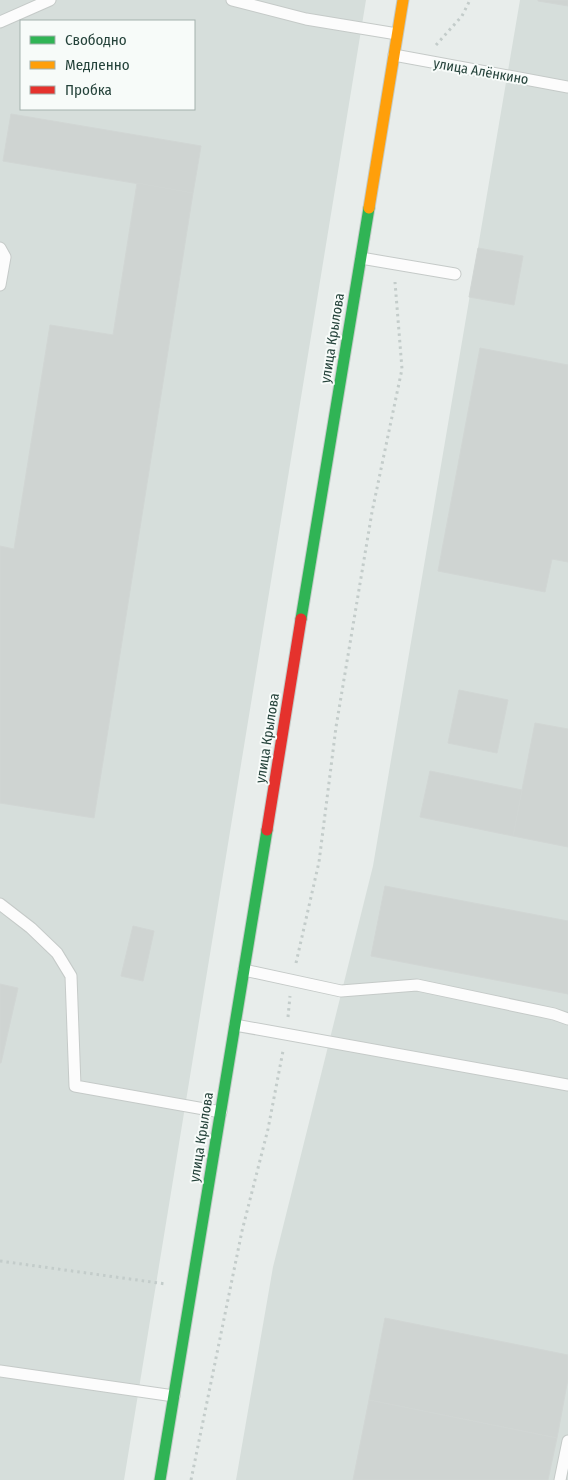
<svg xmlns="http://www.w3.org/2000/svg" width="568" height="1480" font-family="'Fira Sans Condensed',sans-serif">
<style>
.built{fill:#d6dedb;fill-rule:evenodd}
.building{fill:#cfd4d2;stroke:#d1d6d4}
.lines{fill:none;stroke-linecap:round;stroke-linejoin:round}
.lane-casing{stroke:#c5cac8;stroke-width:13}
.fast-casing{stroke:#c3cbc8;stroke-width:13}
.slow-casing{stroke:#c3cbc8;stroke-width:13}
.jam-casing{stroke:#c3cbc8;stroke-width:13}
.path{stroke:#c3ccca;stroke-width:3;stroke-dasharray:2.5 4;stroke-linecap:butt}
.lane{stroke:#fcfcfc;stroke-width:11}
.fast{stroke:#30b455;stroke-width:11}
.slow{stroke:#ff9f0a;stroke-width:11}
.jam{stroke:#e5322d;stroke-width:11}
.labels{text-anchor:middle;stroke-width:4;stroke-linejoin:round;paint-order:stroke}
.street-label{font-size:14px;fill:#24423a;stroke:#f7fbf9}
</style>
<rect width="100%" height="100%" fill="#e8edeb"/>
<!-- built -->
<g class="built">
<path d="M0 0H366L124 1480H0ZM21 21H194V109H21Z"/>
<path d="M520 0H568V1480H236L273 1267 373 866Z"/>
</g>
<!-- building -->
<g class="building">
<path d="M538 0H568V6L538 1Z"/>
<path d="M11 114 201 146 193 193 3 161Z"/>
<path d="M137 183 193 193 94 818 0 803V546L14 549 50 325 113 335Z"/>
<path d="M478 248 523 256 514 305 469 297Z"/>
<path d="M480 348 568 365V562L552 559 545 592 438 571Z"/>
<path d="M459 690 508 700 497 753 448 743Z"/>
<path d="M535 723 568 729V847L513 836Z"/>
<path d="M430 771 522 790 513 836 420 817Z"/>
<path d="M385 886 568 921V994L371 956Z"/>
<path d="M133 926 154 931 143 981 121 976Z"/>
<path d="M0 984 18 988 1 1063H0Z"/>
<path d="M385 1318 568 1355V1379L557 1438 369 1400Z"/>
<path d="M369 1400 557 1438 548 1480H353Z"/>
</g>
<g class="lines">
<defs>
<g id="lane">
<path d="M232 0 306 19 397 34"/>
<path d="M0 22 50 0"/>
<path d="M394 55 568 87"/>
<path d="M0 248 5 257 0 285"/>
<path d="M361 258 455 274"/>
<path d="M0 904 31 928 57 953 71 976 75 1086 221 1112"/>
<path d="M244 970 341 991 417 985 554 1014 568 1019"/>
<path d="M235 1025 568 1085"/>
<path d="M0 1371 174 1396"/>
<path d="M560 1480 568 1441"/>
</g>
<g id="fast">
<path d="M301 619 369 208"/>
<path d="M160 1480 267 830"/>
</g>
<path id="slow" d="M369 208 403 0"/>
<path id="jam" d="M267 830 301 619"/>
</defs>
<!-- lane casing -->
<use href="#lane" class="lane-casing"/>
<!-- fast casing -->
<use href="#fast" class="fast-casing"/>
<!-- slow casing -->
<use href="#slow" class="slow-casing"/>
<!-- jam casing -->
<use href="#jam" class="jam-casing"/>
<!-- path -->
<g class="path">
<path d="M436 45 462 16 470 0"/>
<path d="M296 963 319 862 336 727 372 512 402 369 395 282"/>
<path d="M288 1017 290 996"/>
<path d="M0 1261 166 1284"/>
<path d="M191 1480 242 1231 268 1129 283 1051"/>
</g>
<!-- lane -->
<use href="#lane" class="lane"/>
<!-- fast -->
<use href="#fast" class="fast"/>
<!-- slow -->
<use href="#slow" class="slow"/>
<!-- jam -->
<use href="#jam" class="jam"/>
</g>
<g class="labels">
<!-- street labels -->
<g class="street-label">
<text transform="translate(481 71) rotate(10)" y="5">улица Алёнкино</text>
<text transform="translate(332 338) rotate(-81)" y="5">улица Крылова</text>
<text transform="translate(267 738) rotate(-81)" y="5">улица Крылова</text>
<text transform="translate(201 1137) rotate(-81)" y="5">улица Крылова</text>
</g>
</g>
<!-- legend -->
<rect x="20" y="20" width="175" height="90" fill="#f7fbf9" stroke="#a3b1ad"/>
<rect x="30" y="36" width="25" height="8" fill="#30b455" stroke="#a3b1ad"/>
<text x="65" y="45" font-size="15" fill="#24423a">Свободно</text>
<rect x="30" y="61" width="25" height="8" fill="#ff9f0a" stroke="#a3b1ad"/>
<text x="65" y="70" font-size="15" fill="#24423a">Медленно</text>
<rect x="30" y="86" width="25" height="8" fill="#e5322d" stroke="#a3b1ad"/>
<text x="65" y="95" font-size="15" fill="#24423a">Пробка</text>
</svg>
